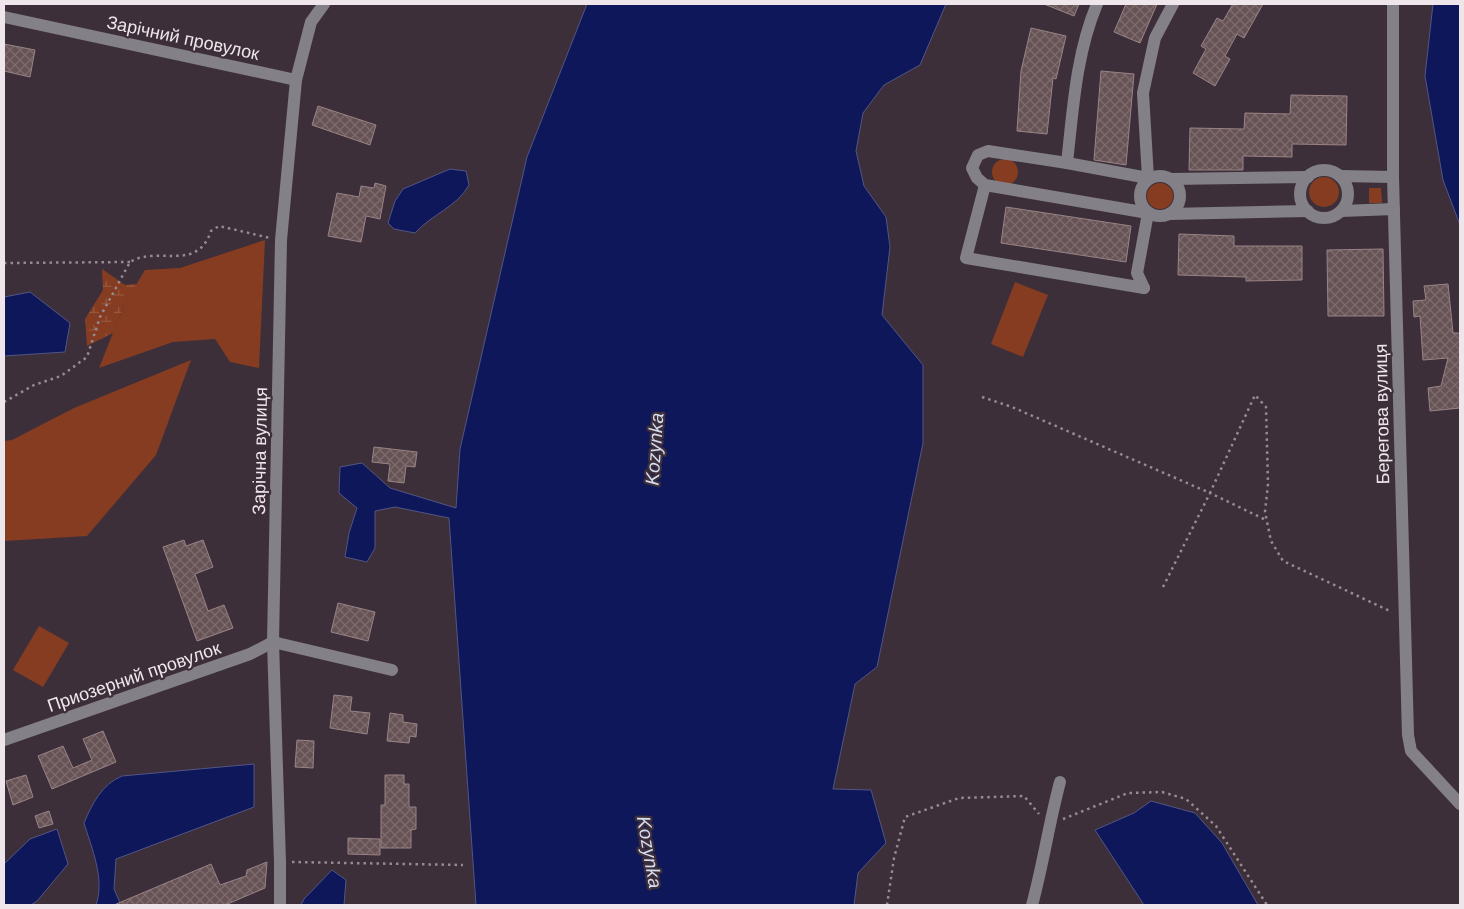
<svg xmlns="http://www.w3.org/2000/svg" width="1464" height="909" font-family="Arial,sans-serif">
<style>
.green{fill:#853c21}
.wetland{fill:url(#wetland-marsh)}
.water{fill:#0e1759;stroke:#525585}
.building{fill:url(#building-cross-hatch);stroke:#998386}
.lines{fill:none;stroke-linecap:round;stroke-linejoin:round}
.path{stroke:#968b93;stroke-width:2.5;stroke-dasharray:2.5 4;stroke-linecap:butt}
.minor{stroke:#838088;stroke-width:12}
.labels{text-anchor:middle;stroke-width:4.5;stroke-linejoin:round;paint-order:stroke}
.street-label{font-size:18px;fill:#efe6ec;stroke:#3d2f39}
.water-label{font-size:19px;font-style:italic;fill:#d5ddf2;stroke:#3d2f39}
</style>
<defs>
<pattern id="wetland-marsh" width="20" height="14" patternUnits="userSpaceOnUse" patternTransform="scale(1.25)"><rect width="20" height="14" fill="#853c21"/><path d="M1 5h8M5 5V1M11 12h8M15 12V8" fill="none" stroke="#975841"/></pattern>
<pattern id="building-cross-hatch" width="8" height="8" patternUnits="userSpaceOnUse" patternTransform="scale(1.25)"><rect width="8" height="8" fill="#675356"/><path d="M0 0l8 8M0 8l8-8" fill="none" stroke="#7d6c6e"/></pattern>
</defs>
<rect width="100%" height="100%" fill="#3d2f39"/>
<!-- green -->
<g class="green">
<circle cx="1005" cy="172" r="13"/>
<circle cx="1324" cy="192" r="15"/>
<circle cx="1160" cy="196" r="13"/>
<path d="M1369 188H1381L1382 203H1369Z"/>
<path d="M265 240 259 368 230 362 215 339 173 342 99 368 124 305 145 270 180 268Z"/>
<path d="M1015 282 1048 295 1023 357 991 344Z"/>
<path d="M191 360 156 455 87 536 4 541V441L12 440 74 408Z"/>
<path d="M39 626 69 643 43 687 13 670Z"/>
</g>
<!-- wetland -->
<path class="wetland" d="M102 269 125 285 137 284 124 305 113 333 87 346 85 319 103 290Z"/>
<!-- water -->
<g class="water">
<path d="M587 4H946L920 65 884 85 863 113 856 151 864 186 886 217 890 247 882 315 923 365V443L877 667 855 684 833 789 871 790 886 843 858 873 854 905H476L449 518 395 507 375 511V548L367 562 345 557 349 533 357 508 339 493 340 467 362 463 390 488 456 508 460 449 527 157Z"/>
<path d="M1433 4H1460V225L1443 180 1425 76Z"/>
<path d="M450 169 466 171 469 185C457 207 432 214 415 233L394 229 388 223 395 201 403 189Z"/>
<path d="M30 292 70 323 65 352 4 356V297Z"/>
<path d="M254 764V807L116 859 114 889 121 905H96C105 879 92 849 84 823 92 804 102 784 122 776Z"/>
<path d="M1151 801 1195 813 1222 843 1258 905H1144L1095 830 1134 813Z"/>
<path d="M57 829 68 864 37 901 31 905H4V864L30 839Z"/>
<path d="M332 870 346 880 344 905H301L304 899Z"/>
</g>
<!-- building -->
<g class="building">
<path d="M1044 4H1079L1074 16Z"/>
<path d="M1126 4H1157L1140 43 1114 32Z"/>
<path d="M1233 4H1263L1244 38 1237 34 1225 56 1230 59 1215 86 1193 73 1206 49 1201 46 1217 18 1223 21Z"/>
<path d="M1031 28 1066 36 1056 79 1053 78 1047 134 1017 131 1021 71Z"/>
<path d="M4 44 35 50 30 77 4 71Z"/>
<path d="M1101 71 1134 74 1126 165 1094 160Z"/>
<path d="M1291 95 1347 96 1346 145 1292 144V157L1243 156V170H1189L1190 128 1244 129 1245 113 1290 114Z"/>
<path d="M318 106 376 125 370 145 312 125Z"/>
<path d="M375 183 386 186 380 219 366 216 361 242 328 236 337 193 359 197 361 186 374 188Z"/>
<path d="M1006 207 1131 226 1126 262 1001 243Z"/>
<path d="M1179 234 1234 236V246H1302V280L1246 281V277L1178 275Z"/>
<path d="M1383 249 1384 316H1328L1327 250Z"/>
<path d="M1448 284 1453 333H1460V408L1430 411 1428 388 1441 386 1448 358 1423 360 1420 316 1414 317 1413 301 1426 300 1424 286Z"/>
<path d="M374 447 417 452 415 467 406 466 404 483 388 481 390 464 372 462Z"/>
<path d="M184 540 186 546 203 540 213 567 195 574 208 611 224 605 233 628 197 641 163 547Z"/>
<path d="M338 603 375 612 368 641 331 632Z"/>
<path d="M334 695 352 697 350 711 370 713 367 734 330 728Z"/>
<path d="M390 713 403 715V722L417 724 416 737 410 736 409 743 387 741Z"/>
<path d="M103 731 116 762 52 789 38 756 63 746 73 768 92 760 83 739Z"/>
<path d="M297 740 314 741 313 768 295 767Z"/>
<path d="M26 775 33 797 13 805 6 781Z"/>
<path d="M385 775H404V784H409V807H416V829L411 830V848H381V805H385Z"/>
<path d="M49 811 53 824 39 828 35 816Z"/>
<path d="M348 838 380 839V855L348 854Z"/>
<path d="M267 862 265 888 225 905H114L211 864 220 885 246 876 247 870Z"/>
</g>
<g class="lines">
<!-- path -->
<g class="path">
<path d="M4 263 130 262"/>
<path d="M982 397 1012 407 1210 493 1255 395 1266 407 1268 484 1265 512 1271 541 1283 561 1392 612"/>
<path d="M4 402 34 385 61 376 87 357 100 317 130 262C158 245 197 273 211 231L219 226 270 238"/>
<path d="M1163 587 1210 493 1266 520"/>
<path d="M1063 819 1128 793 1162 792 1186 799 1216 826 1267 905"/>
<path d="M292 862 463 865"/>
<path d="M887 905 894 858 905 817 959 798 1024 796 1039 814"/>
</g>
<!-- minor -->
<g class="minor">
<path d="M1097 4C1076 54 1073 109 1067 163L988 151 978 155 972 168 977 178 985 185 1148 213 1137 273 1144 288"/>
<path d="M1393 4V177L1408 735 1411 751 1460 804"/>
<path d="M4 17 296 80"/>
<path d="M1067 163 1148 178 1143 93 1155 38 1173 4"/>
<circle cx="1324" cy="194" r="24"/>
<path d="M1340 176 1393 177"/>
<circle cx="1160" cy="196" r="20"/>
<path d="M1171 179 1308 177"/>
<path d="M985 185 966 258 1144 288"/>
<path d="M1341 211 1394 209"/>
<path d="M1169 214 1308 211"/>
<path d="M4 740 250 654 273 642 392 670"/>
<path d="M280 905V862L273 642 281 240 296 80 311 22 324 4"/>
<path d="M1032 905C1043 865 1049 823 1060 782"/>
</g>
</g>
<g class="labels">
<!-- street labels -->
<g class="street-label">
<text transform="translate(183 38) rotate(12)" y="6">Зарічний провулок</text>
<text transform="translate(1382 414) rotate(-91)" y="6">Берегова вулиця</text>
<text transform="translate(260 451) rotate(-89)" y="6">Зарічна вулиця</text>
<text transform="translate(134 677) rotate(-19)" y="6">Приозерний провулок</text>
</g>
<!-- water labels -->
<g class="water-label">
<text transform="translate(654 449) rotate(-86)" y="7">Kozynka</text>
<text transform="translate(650 852) rotate(80)" y="7">Kozynka</text>
</g>
</g>
<!-- border -->
<rect width="1464" height="909" fill="none" stroke="#efe6ec" stroke-width="10"/>
</svg>
